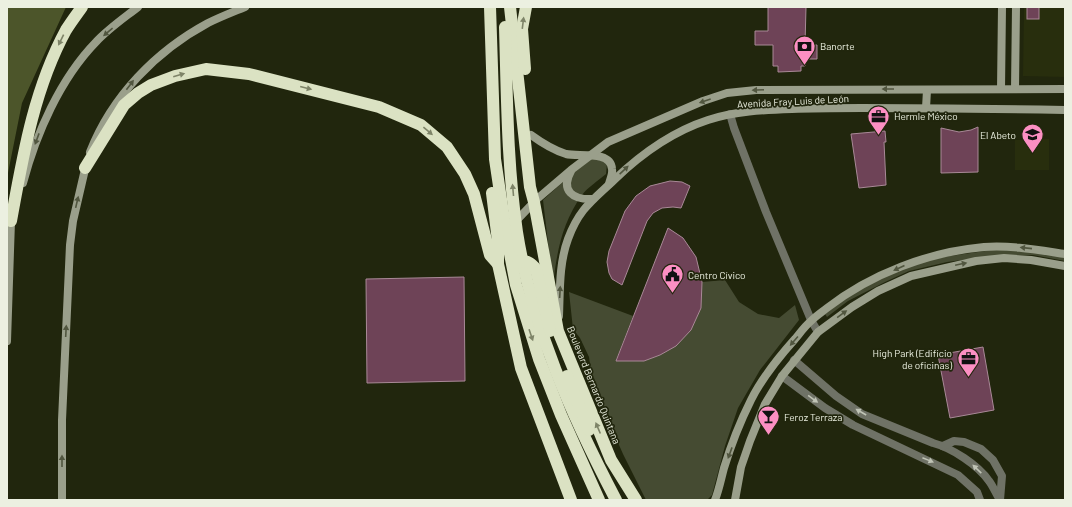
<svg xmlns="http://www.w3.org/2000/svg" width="1072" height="507" font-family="Barlow,sans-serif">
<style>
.built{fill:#282e0d}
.green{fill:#454b32}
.forest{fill:#4c552a}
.building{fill:#6e4357;stroke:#a98997}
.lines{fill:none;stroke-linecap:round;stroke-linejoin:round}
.street{stroke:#6f7266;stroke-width:8}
.secondary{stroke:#9a9f8b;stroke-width:8}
.highway{stroke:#dbe2c3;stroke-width:12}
.oneway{fill:#7e8468}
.oneway2{fill:#51563f}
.oneway3{fill:#c0c4b6}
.labels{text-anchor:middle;stroke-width:3.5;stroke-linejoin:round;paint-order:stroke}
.poi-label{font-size:10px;fill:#ecf0e1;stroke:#21260d;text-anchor:start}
.street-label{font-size:10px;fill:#ecf0e1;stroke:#21260d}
</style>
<rect width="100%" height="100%" fill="#21260d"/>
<!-- built -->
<g class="built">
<path d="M1024 7H1065V77L1023 76Z"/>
<path d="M1049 139V170H1015V140Z"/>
</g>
<!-- green -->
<g class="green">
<path d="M591 157 607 163 606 174C598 181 588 187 582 195 562 223 557 251 553 285L543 200Z"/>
<path d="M999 249 1065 256V261L1033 255H999L947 262 909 271 885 282 848 301 827 317 825 314C860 286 900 266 944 257 962 254 981 252 999 249Z"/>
<path d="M725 280 739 302 758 314 779 318 795 305 799 320 760 370 738 408 725 446 712 495 707 500H646L623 454 593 386 589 357 580 338 573 329 569 292 633 316 616 360 644 361 660 355 701 308 702 282Z"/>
</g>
<!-- forest -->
<path class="forest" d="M7 7H66L22 103 7 178Z"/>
<!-- building -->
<g class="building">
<path d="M768 7H806L805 45H817V59H805V66H801V71L778 72V66H773V45H755V31H768Z"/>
<rect x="1027" y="7" width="12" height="12"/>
<path d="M978 127V172L941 173V128L959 132 971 130Z"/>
<path d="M885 131 886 142H884L886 185 859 188 851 134Z"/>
<path d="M670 181 682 182 690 186 681 208 673 207 662 208 653 213 647 221 622 285 612 279 609 273 607 262 609 251 625 211 636 196 650 186Z"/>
<path d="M668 228 683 238 696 257 702 282 701 308 691 330 676 346 660 355 644 361H616Z"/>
<path d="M464 277 465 381 367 383 366 279Z"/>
<path d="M983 347 994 410 950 418 938 355Z"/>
</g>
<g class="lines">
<!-- street -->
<g class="street">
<path d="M730 114 734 128 766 212 811 320 818 332"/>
<path d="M794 360 836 396 862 414 933 443C952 448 978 465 989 481 993 486 996 494 1000 500"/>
<path d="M782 376 825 408 853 425 958 475 977 492 980 500"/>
<path d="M943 446 954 441 964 442 981 449 993 460 1002 476 1000 500"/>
</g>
<!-- secondary -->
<g class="secondary">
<path d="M1001 89 1002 7"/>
<path d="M1015 89 1016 7"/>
<path d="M926 108 927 90"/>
<path d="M531 135C542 143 553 150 566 154 578 157 611 150 612 169 613 174 610 179 609 184"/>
<path d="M90 152C112 96 156 51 208 23 220 17 233 12 245 7"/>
<path d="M571 171C560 191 573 200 593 199"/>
<path d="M23 183C36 134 60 79 96 42 108 29 124 18 138 7"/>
<path d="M514 223 537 199 571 170 608 142 703 101 727 93 756 90 1065 89"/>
<path d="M559 316C560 291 559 263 568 239 579 209 592 201 614 180 641 154 671 132 708 120 735 111 763 110 792 109 815 108 838 108 861 108 929 108 997 109 1065 110"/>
<path d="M7 341 11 221 13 217"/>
<path d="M62 500V420L70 245 73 221 86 165"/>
<path d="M715 500C719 490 721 479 724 468 731 445 740 422 751 400 762 378 778 358 795 339 800 333 805 326 811 321 816 316 822 312 827 308 871 274 928 252 984 247 1011 245 1038 250 1065 254"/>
<path d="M735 500 741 467 750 441 765 404 782 376 818 332 852 307 878 291 911 276 976 261 1004 258 1031 260 1065 266"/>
</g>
<!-- highway -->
<g class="highway">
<path d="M490 7 495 159 506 233 516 285 539 359 561 415 599 500"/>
<path d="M510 7 530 187 534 202 558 331 611 460 636 500"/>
<path d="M505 27C507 95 507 164 517 232 532 327 572 416 616 500"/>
<path d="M525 69 522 29 526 7"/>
<path d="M85 168 124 105 138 93 151 85 175 76 206 69 249 74 379 107 421 125 447 147 465 174 474 194 490 255 498 264"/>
<path d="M492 193 498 241V264L521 368 571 500"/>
<path d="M11 221C23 155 34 89 66 30 71 22 77 14 82 7"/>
<path d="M518 263 520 261C528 261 531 263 536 269L550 331"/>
<path d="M567 376 589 430"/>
</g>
</g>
<!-- one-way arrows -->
<defs><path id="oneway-solid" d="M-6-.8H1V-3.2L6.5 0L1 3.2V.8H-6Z"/></defs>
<g class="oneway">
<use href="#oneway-solid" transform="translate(523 23) rotate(-83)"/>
<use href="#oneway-solid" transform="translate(61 40) rotate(116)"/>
<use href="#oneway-solid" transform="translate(179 75) rotate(-16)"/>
<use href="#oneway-solid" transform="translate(306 88) rotate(14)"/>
<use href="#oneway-solid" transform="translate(428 131) rotate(40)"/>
<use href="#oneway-solid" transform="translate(513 190) rotate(-95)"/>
<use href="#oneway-solid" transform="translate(531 335) rotate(71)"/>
<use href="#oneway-solid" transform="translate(598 428) rotate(-113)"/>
</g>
<g class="oneway2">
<use href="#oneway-solid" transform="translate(108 32) rotate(140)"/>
<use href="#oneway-solid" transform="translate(130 85) rotate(-53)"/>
<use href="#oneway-solid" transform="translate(888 89) rotate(-180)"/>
<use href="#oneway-solid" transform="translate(758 90) rotate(178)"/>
<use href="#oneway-solid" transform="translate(705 101) rotate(161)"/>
<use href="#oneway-solid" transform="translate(37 139) rotate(110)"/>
<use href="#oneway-solid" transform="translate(624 170) rotate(-43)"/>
<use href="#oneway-solid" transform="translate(77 202) rotate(-77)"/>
<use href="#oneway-solid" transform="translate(1026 248) rotate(-174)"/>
<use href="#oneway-solid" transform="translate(961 264) rotate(-12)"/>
<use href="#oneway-solid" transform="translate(899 268) rotate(156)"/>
<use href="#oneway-solid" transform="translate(560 292) rotate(-87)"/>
<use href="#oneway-solid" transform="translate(842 314) rotate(-36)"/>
<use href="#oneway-solid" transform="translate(66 331) rotate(-87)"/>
<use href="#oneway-solid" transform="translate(794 341) rotate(131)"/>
<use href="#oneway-solid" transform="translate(730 453) rotate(110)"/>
<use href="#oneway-solid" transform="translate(62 461) rotate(-90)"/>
</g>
<g class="oneway3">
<use href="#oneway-solid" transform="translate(813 399) rotate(36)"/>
<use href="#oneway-solid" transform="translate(861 412) rotate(-150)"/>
<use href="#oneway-solid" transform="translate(928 460) rotate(22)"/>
<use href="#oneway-solid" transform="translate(977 469) rotate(-136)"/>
</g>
<!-- icons -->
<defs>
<symbol id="bank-pin" viewBox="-11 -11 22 30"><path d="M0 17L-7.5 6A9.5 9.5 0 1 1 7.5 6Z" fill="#fc8fc3" stroke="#21260d"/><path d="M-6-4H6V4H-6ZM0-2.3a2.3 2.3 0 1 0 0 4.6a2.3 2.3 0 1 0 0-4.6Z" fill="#111"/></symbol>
<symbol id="office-pin" viewBox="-11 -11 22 30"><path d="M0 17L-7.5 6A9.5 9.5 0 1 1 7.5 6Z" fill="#fc8fc3" stroke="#21260d"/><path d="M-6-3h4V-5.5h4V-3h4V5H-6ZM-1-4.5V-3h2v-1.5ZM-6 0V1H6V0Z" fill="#111"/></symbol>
<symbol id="school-pin" viewBox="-11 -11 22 30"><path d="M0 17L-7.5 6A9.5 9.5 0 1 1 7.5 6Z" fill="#fc8fc3" stroke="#21260d"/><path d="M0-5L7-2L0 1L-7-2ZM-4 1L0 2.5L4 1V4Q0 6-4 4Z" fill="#111"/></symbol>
<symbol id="civic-pin" viewBox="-11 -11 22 30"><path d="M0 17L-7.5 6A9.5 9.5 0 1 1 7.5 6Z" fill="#fc8fc3" stroke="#21260d"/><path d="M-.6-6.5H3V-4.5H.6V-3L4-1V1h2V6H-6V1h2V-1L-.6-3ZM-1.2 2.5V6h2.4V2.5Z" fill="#111"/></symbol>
<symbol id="bar-pin" viewBox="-11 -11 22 30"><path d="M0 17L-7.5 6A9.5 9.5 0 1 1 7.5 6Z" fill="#fc8fc3" stroke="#21260d"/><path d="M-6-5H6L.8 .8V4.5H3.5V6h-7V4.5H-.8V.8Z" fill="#111"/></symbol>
</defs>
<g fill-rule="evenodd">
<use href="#bank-pin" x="792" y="34" width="25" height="34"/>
<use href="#office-pin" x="866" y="104" width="25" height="34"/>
<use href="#school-pin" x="1020" y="122" width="25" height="34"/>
<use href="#civic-pin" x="660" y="262" width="25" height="34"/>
<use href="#office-pin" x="956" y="346" width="25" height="34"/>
<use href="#bar-pin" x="756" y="404" width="25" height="34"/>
</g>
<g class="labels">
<!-- poi labels -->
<g class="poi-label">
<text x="820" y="50">Banorte</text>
<text x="894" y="120">Hermle México</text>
<text x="1016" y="139" text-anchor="end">El Abeto</text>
<text x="688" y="279">Centro Cívico</text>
<text x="952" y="357" text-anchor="end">High Park (Edificio<tspan x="952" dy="12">de oficinas)</tspan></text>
<text x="784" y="421">Feroz Terraza</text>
</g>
<!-- street labels -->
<g class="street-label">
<text transform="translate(793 101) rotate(-3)" y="4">Avenida Fray Luis de León</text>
<text transform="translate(594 385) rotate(68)" y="4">Boulevard Bernardo Quintana</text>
</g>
</g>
<!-- border -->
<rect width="1072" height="507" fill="none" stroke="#ecf0e1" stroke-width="16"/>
</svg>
